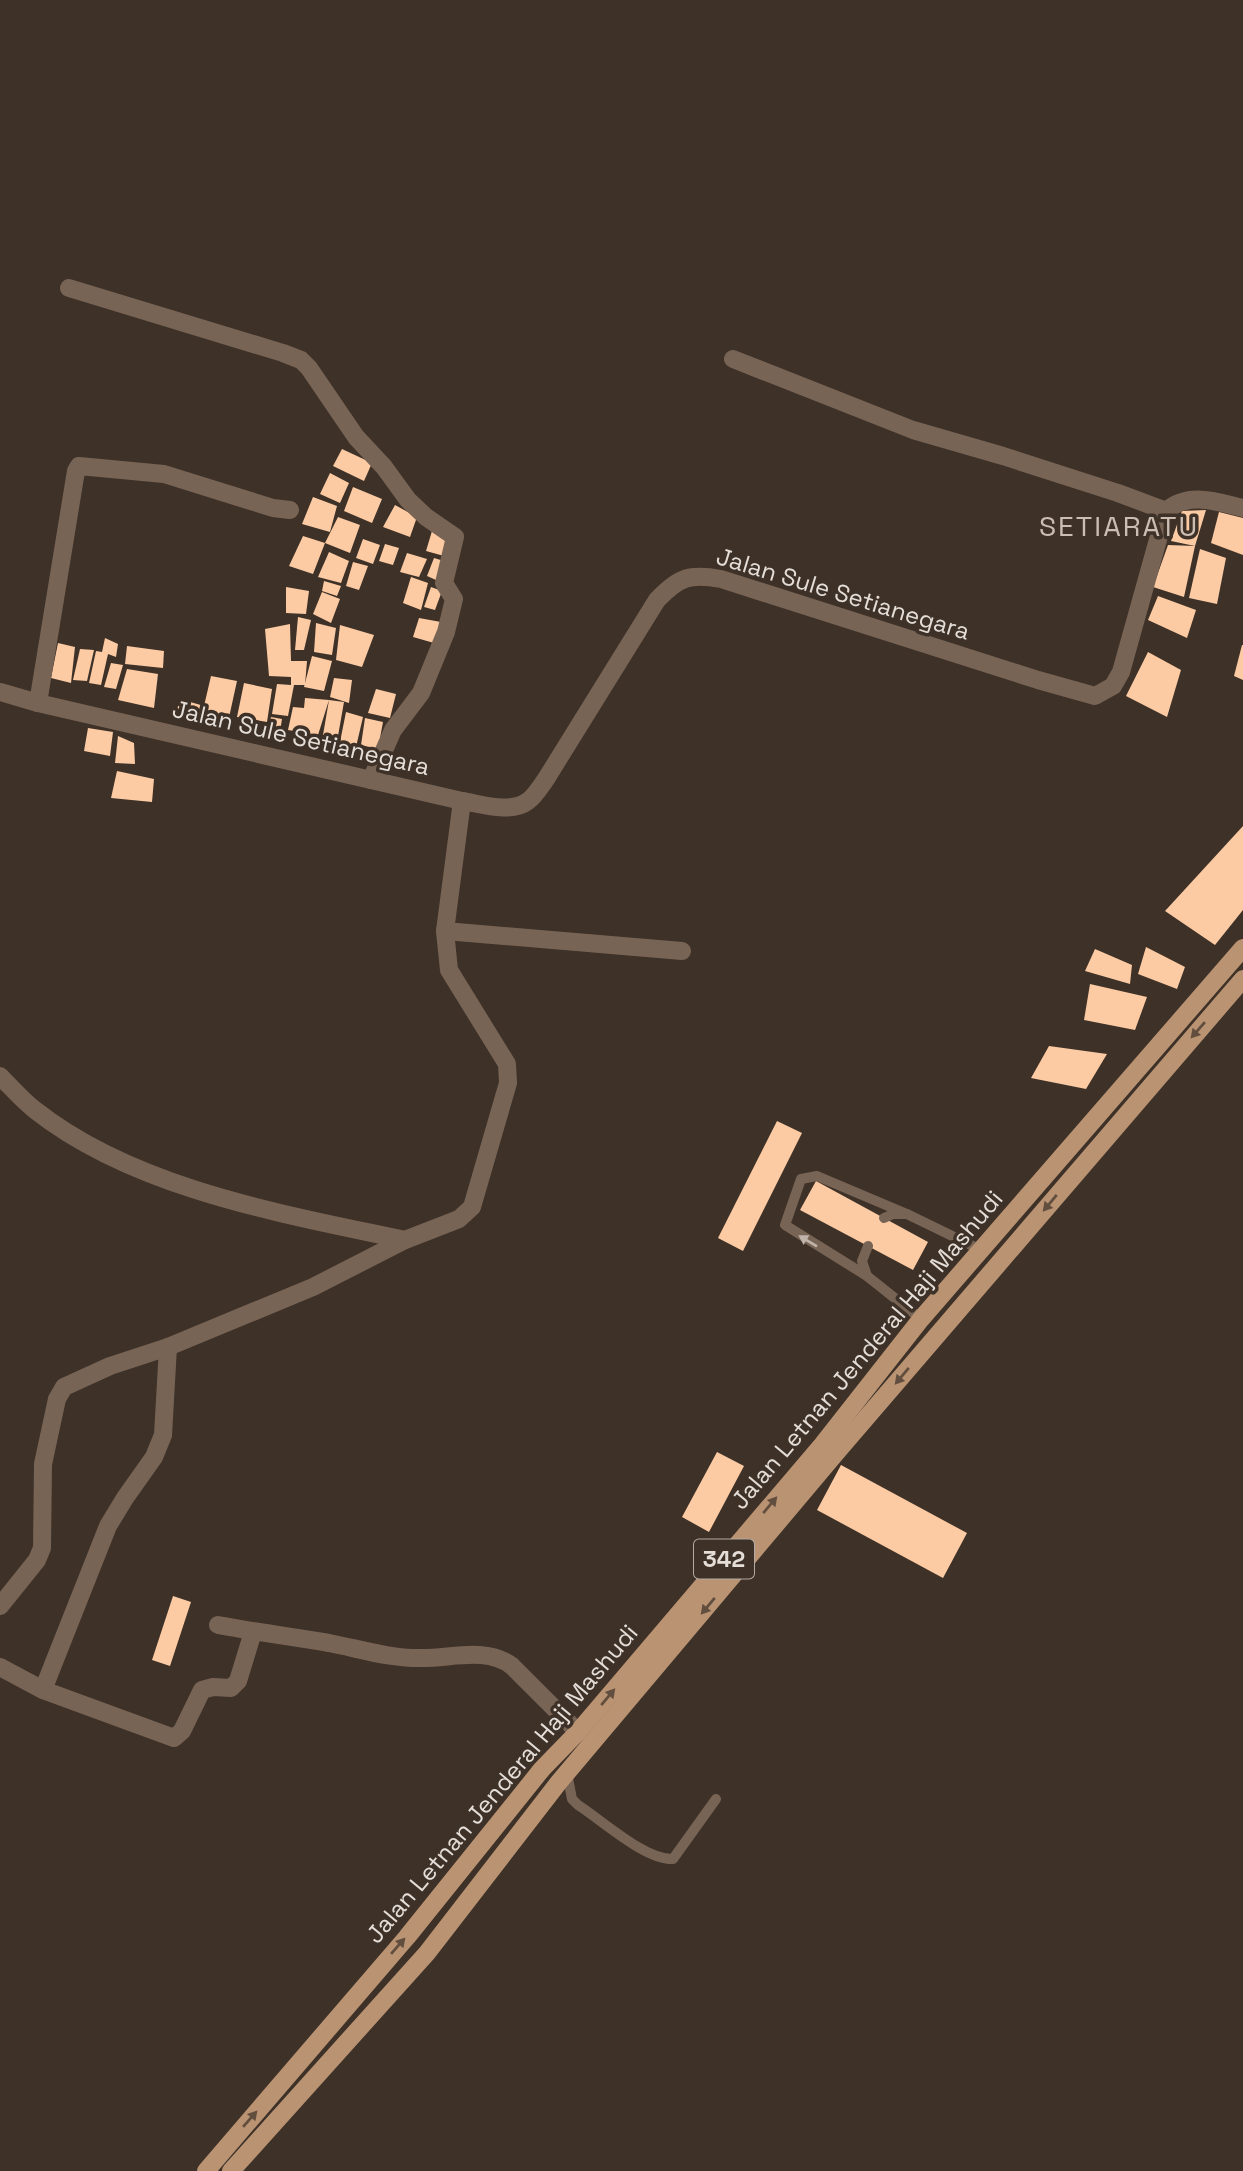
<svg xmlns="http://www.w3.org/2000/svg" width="1243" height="2171" font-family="'Space Grotesk',sans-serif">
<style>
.building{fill:#fdcba3}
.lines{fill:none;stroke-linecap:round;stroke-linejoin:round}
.service{stroke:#786455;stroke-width:10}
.minor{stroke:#786455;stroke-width:18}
.primary{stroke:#ba9372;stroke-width:18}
.oneway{fill:#624e3e}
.oneway2{fill:#bfb3aa}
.labels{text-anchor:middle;stroke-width:7;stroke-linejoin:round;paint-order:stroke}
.shield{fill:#3d3128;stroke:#b3aaa3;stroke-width:2}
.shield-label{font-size:23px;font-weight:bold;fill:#e5ded8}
.street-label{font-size:24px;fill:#e5ded8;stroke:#3d3128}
.quarter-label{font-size:28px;letter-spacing:2px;fill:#cbbdb2;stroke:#3d3128}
</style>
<rect width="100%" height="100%" fill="#3d3128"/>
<!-- building -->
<g class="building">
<path d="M342 449 372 463 364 481 333 466Z"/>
<path d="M330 473 349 483 340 503 320 494Z"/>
<path d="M353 487 382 499 372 523 344 511Z"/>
<path d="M313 497 337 506 330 532 302 524Z"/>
<path d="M395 505 417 517 410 537 383 527Z"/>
<path d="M1206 510 1195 546 1171 541 1182 511Z"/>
<path d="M1219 512 1243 518V555L1211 543Z"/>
<path d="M338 517 360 525 350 553 325 543 313 574 289 566 303 536 325 543Z"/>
<path d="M432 531 449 536 444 556 426 551Z"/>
<path d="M363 539 380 545 373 564 356 558Z"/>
<path d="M385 544 399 548 393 565 379 561Z"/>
<path d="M1168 545 1195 546 1184 597 1153 587Z"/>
<path d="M1200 549 1226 558 1217 604 1189 598Z"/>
<path d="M329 552 349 561 341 583 318 577Z"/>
<path d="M407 553 427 559 419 577 400 572Z"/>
<path d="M434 558 444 561 436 580 427 576Z"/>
<path d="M353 562 368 566 359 590 346 586Z"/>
<path d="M411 577 428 583 421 610 403 603Z"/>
<path d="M324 581 341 586 337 596 322 591Z"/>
<path d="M286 587 309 591 306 614 286 613Z"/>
<path d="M431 587 442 591 435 610 424 607Z"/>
<path d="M322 592 340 599 331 623 313 614Z"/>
<path d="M1158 596 1196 610 1187 638 1148 620Z"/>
<path d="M298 617 311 620 304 650H295Z"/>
<path d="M419 618 441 622 434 643 413 637Z"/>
<path d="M316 623 336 628 332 655 314 652Z"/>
<path d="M290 624 291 661H307L305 685H294L288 716 272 714 277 684 291 685V677L269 676 265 629Z"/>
<path d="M340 625 374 635 362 667 336 660Z"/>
<path d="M105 638 118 644 116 657 108 654 101 685 89 683 96 651 102 652Z"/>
<path d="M58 643 75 647 71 683 51 678Z"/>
<path d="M1242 645H1243V680L1234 676Z"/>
<path d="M127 646 164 651 163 668 125 664Z"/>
<path d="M80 649 94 650 87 681 73 680Z"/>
<path d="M1148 652 1181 670 1167 717 1126 696Z"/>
<path d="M312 656 332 661 324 691 304 687Z"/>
<path d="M111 663 123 665 116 689 104 687Z"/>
<path d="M127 669 158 674 154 708 118 700Z"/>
<path d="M211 676 237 681 228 722 206 717 204 724 175 717 180 699 204 706Z"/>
<path d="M334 678 352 680 349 703 330 697Z"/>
<path d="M244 683 272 689 267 722 237 717Z"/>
<path d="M376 689 396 694 390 718 368 713Z"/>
<path d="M305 698 329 700 344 702 338 736 323 735 329 700 318 735 288 730 293 707 304 708Z"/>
<path d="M346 712 363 717 356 747 340 742Z"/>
<path d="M271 717 282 719 279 738 267 734Z"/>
<path d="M365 718 383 722 378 749 361 745Z"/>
<path d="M88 728 113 732 110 756 84 751Z"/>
<path d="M118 736 134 743 135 764 115 763Z"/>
<path d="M117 771 154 779 152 802 111 798Z"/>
<path d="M1243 826V910L1215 945 1165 911Z"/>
<path d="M1146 947 1185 967 1177 989 1138 974Z"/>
<path d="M1095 949 1132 965 1130 984 1085 971Z"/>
<path d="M1090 984 1147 997 1135 1030 1084 1020Z"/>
<path d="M1049 1046 1107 1054 1086 1089 1031 1078Z"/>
<path d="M777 1121 802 1133 743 1251 718 1238Z"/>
<path d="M816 1181 928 1242 913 1270 800 1210Z"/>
<path d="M717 1452 744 1466 709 1532 682 1517Z"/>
<path d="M841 1465 967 1533 943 1578 817 1510Z"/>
<path d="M173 1596 191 1602 170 1666 152 1660Z"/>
</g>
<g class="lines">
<!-- service -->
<g class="service">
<path d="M884 1218 893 1214H907L981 1250"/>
<path d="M868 1246 862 1261 867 1276 921 1319"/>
<path d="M867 1276 785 1225 801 1179 817 1176 907 1214"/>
<path d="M567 1773 572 1799 578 1805C603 1821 645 1860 673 1859L716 1799"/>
</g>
<!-- minor -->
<g class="minor">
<path d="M69 288 283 353 301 360 309 368 356 437 384 467 408 500 426 517 455 537 444 583 454 599 446 632 421 693 393 730 371 780"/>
<path d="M733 359 913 430 1003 456 1118 493 1166 511"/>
<path d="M0 692 38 703 462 801C481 804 511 814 528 801 535 796 541 786 546 779L657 600C679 577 690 573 721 579L1038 680 1095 696 1113 686 1121 672 1166 511C1189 491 1217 502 1243 508"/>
<path d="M38 703 76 471 79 466 164 474 273 508 290 510"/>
<path d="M445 931 682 951"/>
<path d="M0 1076C11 1087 22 1100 35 1110 135 1189 283 1214 405 1240"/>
<path d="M0 1606 37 1560 42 1548 43 1464 57 1399 64 1387 110 1366 168 1347 313 1287 405 1240 459 1219 472 1207 508 1083 507 1064 449 970 445 931 462 801"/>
<path d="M218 1625C255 1632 293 1637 329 1643 360 1649 388 1658 419 1658 450 1659 486 1646 512 1666L578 1732"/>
<path d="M0 1667 43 1690 174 1738 182 1731 202 1690 213 1687 231 1688 238 1681 253 1632"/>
<path d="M43 1690 108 1526 125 1498 154 1457 163 1435 168 1347"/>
</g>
<!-- primary -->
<g class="primary">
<path d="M206 2171 407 1937 542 1769 578 1732 822 1445 921 1319 1243 948"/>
<path d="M231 2171 427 1953 559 1782 836 1453 1243 979"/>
</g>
</g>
<!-- one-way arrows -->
<defs><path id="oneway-solid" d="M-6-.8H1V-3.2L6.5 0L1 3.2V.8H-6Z" transform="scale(1.75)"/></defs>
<g class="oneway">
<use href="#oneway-solid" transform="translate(1198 1030) rotate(131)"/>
<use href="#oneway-solid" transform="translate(1050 1203) rotate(130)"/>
<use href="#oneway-solid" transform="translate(902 1376) rotate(130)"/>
<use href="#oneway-solid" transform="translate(770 1505) rotate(-50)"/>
<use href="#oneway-solid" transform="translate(708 1606) rotate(130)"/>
<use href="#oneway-solid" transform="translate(608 1697) rotate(-50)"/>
<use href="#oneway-solid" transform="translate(398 1946) rotate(-49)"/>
<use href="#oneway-solid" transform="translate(250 2119) rotate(-49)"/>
</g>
<use class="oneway2" href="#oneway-solid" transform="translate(808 1241) rotate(-149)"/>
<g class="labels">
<!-- shield labels -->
<rect class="shield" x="694" y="1539.5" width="60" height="39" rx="5"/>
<g class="shield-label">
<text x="724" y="1567">342</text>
</g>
<!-- street labels -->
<g class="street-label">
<text transform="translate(843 594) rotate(17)" y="8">Jalan Sule Setianegara</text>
<text transform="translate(301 738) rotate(13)" y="8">Jalan Sule Setianegara</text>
<text transform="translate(867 1350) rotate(-50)" y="8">Jalan Letnan Jenderal Haji Mashudi</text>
<text transform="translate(502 1784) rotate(-50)" y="8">Jalan Letnan Jenderal Haji Mashudi</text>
</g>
<!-- quarter labels -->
<g class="quarter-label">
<text x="1119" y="536">SETIARATU</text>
</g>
</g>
</svg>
